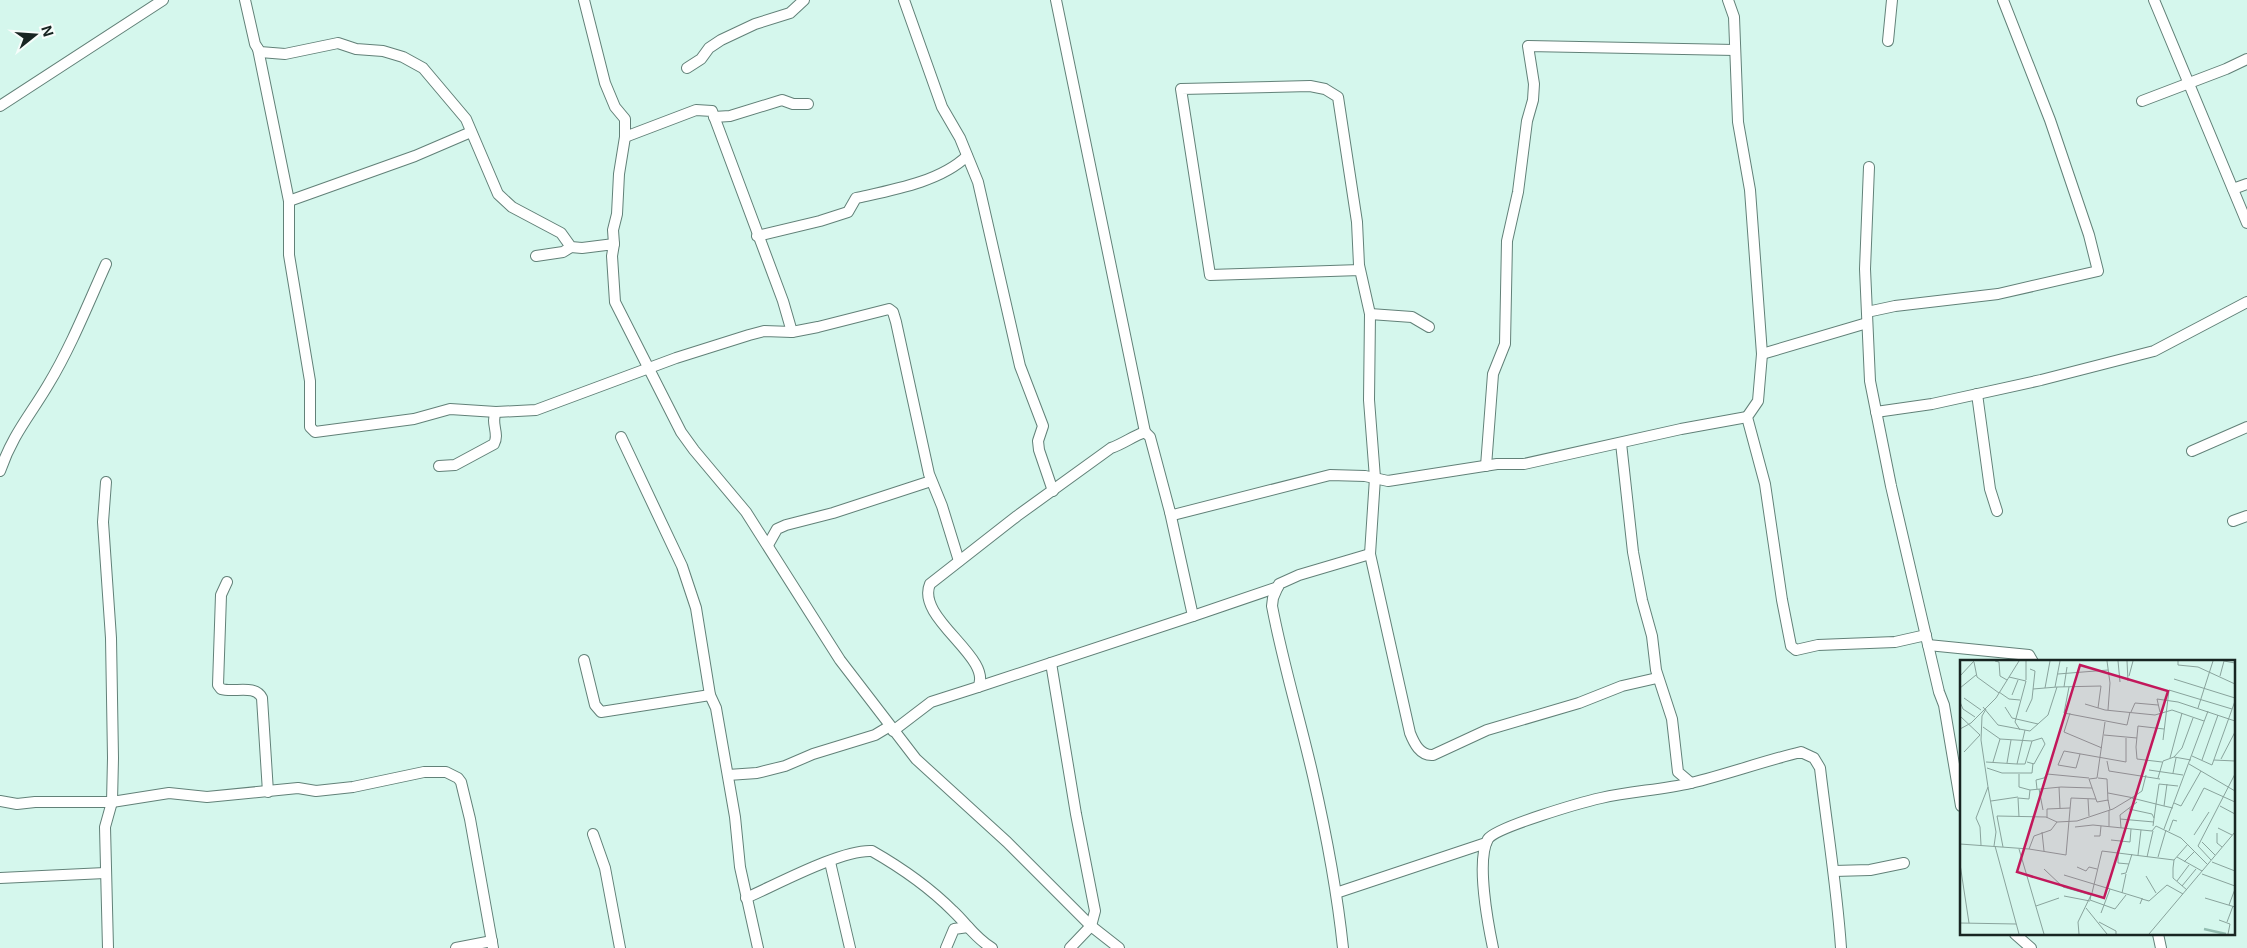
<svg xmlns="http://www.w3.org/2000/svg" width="2247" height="948" font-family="Inter,sans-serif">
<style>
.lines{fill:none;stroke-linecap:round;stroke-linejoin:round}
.minor-casing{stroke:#628178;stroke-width:12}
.minor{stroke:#fff;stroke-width:10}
.inset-river{fill:none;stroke:#93bdb1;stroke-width:2.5}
.inset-road{fill:none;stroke:#89a39c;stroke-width:1}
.view{fill:#c2185b;fill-opacity:0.15;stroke:#c2185b;stroke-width:2.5}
.inset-edge{fill:none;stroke:#182522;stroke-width:2.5}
</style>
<rect width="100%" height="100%" fill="#d5f7ed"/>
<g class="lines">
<defs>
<g id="minor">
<path d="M245 0 255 44 260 52 285 54 338 43 356 49 383 51 403 57 423 68 466 119 498 194 512 207 561 233 571 247 582 248 614 244 612 256 615 302 681 432 694 450 746 512 840 660 916 759 1007 842 1091 926 1119 948"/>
<path d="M584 0 605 83 615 107 625 119V137L619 174 617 214 613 230 614 244"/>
<path d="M904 0 942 107 960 138 978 182 1020 366 1043 426 1038 441 1039 450 1053 491"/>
<path d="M1056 0 1145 432"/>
<path d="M1728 0 1734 17 1738 122 1750 190 1762 354 1758 401 1747 417 1765 484 1782 600 1791 646 1796 650 1818 645 1895 642 1926 635"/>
<path d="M2154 0 2247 223"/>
<path d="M1888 41 1892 0"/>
<path d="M258 49 289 201V255L310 381V427L315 432 414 419 450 409 496 412 536 410 676 358 749 335 764 331 792 332 818 327 889 309 893 312 896 322 929 474 942 506 959 561"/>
<path d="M687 68 701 59 709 48 721 40 755 24 790 13 804 0"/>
<path d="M2142 101 2226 69 2247 59"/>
<path d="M0 106 163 0"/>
<path d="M714 117 730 116 782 100 793 104H808"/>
<path d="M625 137 696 110 712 111 783 301 792 332"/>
<path d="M1869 167 1865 269 1870 381 1891 486 1939 692 1944 705 1961 806"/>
<path d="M2233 189 2247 184"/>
<path d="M289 201 415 156 471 132"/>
<path d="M757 236 820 221 848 212 856 198C892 190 940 182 967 156"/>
<path d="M536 256 563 252 571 247"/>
<path d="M1360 270 1210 275 1181 89 1310 86 1325 89 1338 97 1357 222 1359 265 1370 314 1369 400 1375 478 1370 554 1410 733C1414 743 1420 756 1433 755L1487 730 1579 703 1622 686 1657 678"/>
<path d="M1867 312 1895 306 1998 294 2098 271 2089 235 2050 120 2003 0"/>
<path d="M1370 314 1412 317 1429 327"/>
<path d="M1762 354 1867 323"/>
<path d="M1977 394 1990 489 1997 511"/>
<path d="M1876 412 1932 404 2041 380 2154 351 2247 302"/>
<path d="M621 437 682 566 696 608 710 695 716 708 735 817 740 867 758 948"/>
<path d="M1621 443 1633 552 1642 600 1652 636 1656 670 1672 719 1678 772 1691 783"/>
<path d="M2192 451 2247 427"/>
<path d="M439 466 455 465 494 444C500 433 490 424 496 412"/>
<path d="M1486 466 1493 374 1505 344 1507 241 1518 192 1527 121 1533 100 1534 84 1528 46 1735 50"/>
<path d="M0 471C13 434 29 417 48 385 71 347 88 304 106 264"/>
<path d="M106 482 103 522 111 638 113 758 112 802 105 827 108 948"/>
<path d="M2233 521 2247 516"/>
<path d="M768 545 777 529 786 525 833 513 931 481"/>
<path d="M227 582 221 595 218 685 221 689C234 693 255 684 262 698L268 792"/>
<path d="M1193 616 1278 587"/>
<path d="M1928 645 2029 655 2033 662"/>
<path d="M584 660 595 705 601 712 710 695"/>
<path d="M1051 663 1076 814 1095 911 1091 926 1070 948"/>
<path d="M978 687 1193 616 1170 512"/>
<path d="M893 731 931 702 978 687C994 658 915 618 930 584L1017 516 1111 448C1123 444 1133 436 1145 432L1150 437 1170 512 1173 515 1330 475 1365 476 1388 481 1497 464H1524L1681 429 1747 417"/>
<path d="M728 775 757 773 785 766 813 754 875 735 890 726"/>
<path d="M0 801 17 804 35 802H112L169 793 207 797 298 788 316 791 353 787 424 772H446L458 778 461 782 470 819 493 948"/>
<path d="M593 834 605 868 620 948"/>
<path d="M830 862 850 948"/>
<path d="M1834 871 1870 870 1904 863"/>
<path d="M0 878 105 873"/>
<path d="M1336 893 1486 843"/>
<path d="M746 898C776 885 842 849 872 851 900 867 930 888 953 911 966 923 976 939 992 948"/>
<path d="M2015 934 2031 948"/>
<path d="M2158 934 2161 948"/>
<path d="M456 948 492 941"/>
<path d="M946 948 954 929 968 927"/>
<path d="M1343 948C1337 890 1326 833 1313 776 1300 719 1283 664 1272 606L1273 598 1279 584 1299 575 1370 554"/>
<path d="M1493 948C1488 924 1476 860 1488 839 1496 827 1583 802 1601 798 1631 791 1662 790 1691 783 1728 774 1764 761 1801 752L1814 758 1820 768C1827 828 1837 888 1841 948"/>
</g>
</defs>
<!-- minor casing -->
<use href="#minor" class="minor-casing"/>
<!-- minor -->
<use href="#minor" class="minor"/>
</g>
<!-- overview -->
<g transform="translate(1960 660)">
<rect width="275" height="275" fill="#d5f7ed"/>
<path class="inset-river" d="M244 269 266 274"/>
<path class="inset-road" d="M35 1 39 2 40 16 47 20M147 1 150 23 148 50M158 1 160 22M167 1 168 21M218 1V5L238 7 275 24M14 2 17 17 39 33M98 14 148 10M0 16 14 1M169 16 173 1M260 16 264 1 275 3M49 17 66 21 55 62 60 70M214 19 275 38M66 20V1M95 27 100 1M104 27 107 7M109 27 104 53 167 65 170 52M0 28 16 15M85 28 90 1M73 29 97 27M39 32 49 39 60 40M52 35 58 20M4 38 21 50M0 42 3 49 15 57M125 44 145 50 195 55 212 50 244 61M23 47 38 65 70 71 88 55 97 27 141 26 138 48M45 47 52 58 78 64M238 48 253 1M66 52 72 39 75 11 70 9M171 52 175 43 198 45M200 52 197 39 218 42 275 61M110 53 104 72 142 88M0 56 20 75 4 92M145 62 137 118 129 119 137 142 148 140 150 150M23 67 40 79 72 81 65 104H57M0 69 11 63 36 38 59 1M144 75 177 78M203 80 209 30 272 49M120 94 116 108 98 105 104 91 166 102V78M232 96 252 105 275 41M214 97 222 88 233 58M210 98 222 53M261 99 275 72M242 100 258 55M254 100 275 101M147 101 149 111 200 119M26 102 57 104 65 70M33 102 40 79M67 102 74 104 85 84 82 78 72 81M202 102 177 99 176 87 178 66 204 69M47 103 51 80M229 104 275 131M27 108 42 113H72L73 103M189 110 223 115M213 113 216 98M59 114V127L70 130 101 127 132 128M138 118 147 119 148 141M198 118 203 101 214 97 231 100M207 124 204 146 213 148M28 127 36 172 34 186M99 127 100 148M77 129 76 120 84 118 87 114 129 118M79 129 83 150M148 133 174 138M172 138 196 144 193 166M128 139 129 156M31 141 58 137M214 143 221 146 241 111M204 146 196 144 199 124 218 126M260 146 275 154M169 149 192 154 194 158M232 151 244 128 275 142M59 157 58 138 69 139 70 130M87 158V149L110 148M160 159 194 162M149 166V150M115 167 133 165 192 171 196 166 221 178 248 205M161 168 160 155 177 142M258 168 272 175M204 169 248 51M209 171 213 160 217 161M82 172 84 191M257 173V183L262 187M234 175 249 152M134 176H140L141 166M151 180 170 182 171 169M242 182 255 195M0 184 69 189 74 176 91 170 97 162 117 161 153 149 173 137 182 131 186 115M21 185 20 167 16 158 28 127 21 80 22 56 26 49M35 186 59 274M43 187 37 156 86 157 97 162M59 189 84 274M69 189 106 195 111 138 136 139M158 193V203L169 204M178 195 181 170M187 197 193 171M198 197 206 170M217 197 242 211M251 200 238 186 275 114M224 202 235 191M252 202 275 211M0 204 9 263M117 207 126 211 129 207 137 209M84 209 103 227 131 235 130 240 155 249M161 214 166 213 172 194M242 214 275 226M104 215 183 239M186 216 196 233M217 221 229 205M222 226 236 209M227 230 213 218V208L214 200 228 184M162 233 166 214M104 236 130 241M245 238 275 247M180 244 182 239 189 241 207 225 223 234M269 245 275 229M76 246 99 238M126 248 147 274M155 249 166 235M141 253 150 229M259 260 270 264 268 274M139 262 156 271V274M267 262 273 246M0 263 56 264M119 274 118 262 132 233 142 191 214 200M189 274 275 172"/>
<path class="view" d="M120 5 208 31 144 238 57 212Z"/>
<rect width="275" height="275" class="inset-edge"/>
</g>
<!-- north arrow -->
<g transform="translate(35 35) rotate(73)" stroke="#f7fdfb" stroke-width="4" paint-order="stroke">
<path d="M0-4L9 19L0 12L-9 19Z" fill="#182522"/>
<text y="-8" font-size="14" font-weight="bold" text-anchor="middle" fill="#182522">N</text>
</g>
</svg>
